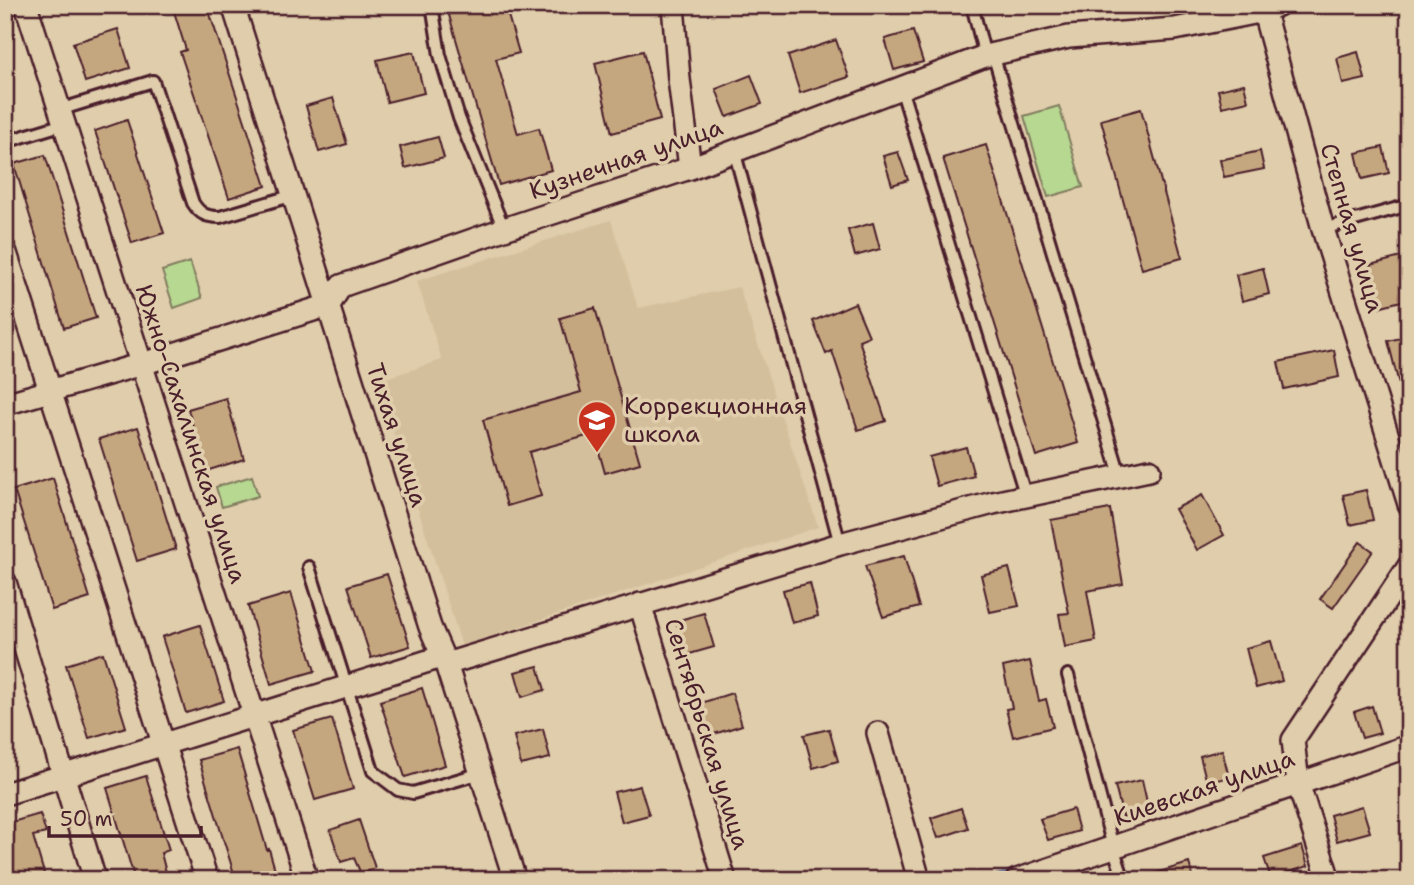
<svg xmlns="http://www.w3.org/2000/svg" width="1414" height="885" font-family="'Shantell Sans',sans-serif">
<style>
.built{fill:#d4bf9c}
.green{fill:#b7d891;stroke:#807c5e;stroke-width:2}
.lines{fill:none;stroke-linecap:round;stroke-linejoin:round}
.stream{stroke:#7983a2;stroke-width:6}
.building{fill:#c5a77f;stroke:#4a1f2b;stroke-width:2}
.lane-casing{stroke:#4a1f2b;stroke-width:16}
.street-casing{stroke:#4a1f2b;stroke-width:26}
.lane{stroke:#dfcdab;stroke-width:10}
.street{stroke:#dfcdab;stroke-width:21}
.labels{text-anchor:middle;stroke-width:7;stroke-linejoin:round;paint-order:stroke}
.street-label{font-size:24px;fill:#4a1f2b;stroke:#dfcdab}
.poi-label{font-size:24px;fill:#4a1f2b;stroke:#dfcdab;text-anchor:start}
</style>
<rect width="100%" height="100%" fill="#dfcdab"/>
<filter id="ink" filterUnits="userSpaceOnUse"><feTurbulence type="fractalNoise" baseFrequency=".0143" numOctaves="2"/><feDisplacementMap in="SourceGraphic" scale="14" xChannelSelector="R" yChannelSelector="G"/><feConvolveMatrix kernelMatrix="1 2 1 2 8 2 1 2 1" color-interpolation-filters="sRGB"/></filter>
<g filter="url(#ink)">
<!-- built -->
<path class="built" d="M611 220 638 308 739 287 818 527 462 646 377 381 442 360 417 281Z"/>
<!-- green -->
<g class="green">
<path d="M1059 106 1083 187 1048 197 1024 116Z"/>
<path d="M190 262 202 298 174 308 162 271Z"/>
<path d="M252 476 258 496 222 507 216 487Z"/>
</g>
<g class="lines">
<!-- stream -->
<g class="stream">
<path d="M1269 784 1286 775V767"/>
<path d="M987 880 1015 871"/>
</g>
</g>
<!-- building -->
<g class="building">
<path d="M172 5H207L266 186 229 198 180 52 186 50Z"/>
<path d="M446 5H505L519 53 496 59 518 134 539 128 551 170 499 185Z"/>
<path d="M118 29 130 68 85 82 73 43Z"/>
<path d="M913 31 923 62 894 70 885 39Z"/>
<path d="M836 40 849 77 800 93 788 56Z"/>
<path d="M643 51 660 120 612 133 595 63Z"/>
<path d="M414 52 424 93 387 102 377 60Z"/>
<path d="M1358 52 1365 79 1343 84 1337 58Z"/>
<path d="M751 75 762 104 727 117 716 89Z"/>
<path d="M1244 84 1248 101 1222 107 1218 90Z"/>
<path d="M333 98 347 144 319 152 306 106Z"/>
<path d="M1141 109 1182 258 1142 269 1101 120Z"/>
<path d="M127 120 164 233 132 243 95 131Z"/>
<path d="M438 137 444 158 405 168 400 147Z"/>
<path d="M986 145 1078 443 1036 456 943 158Z"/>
<path d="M1383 147 1389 173 1362 179 1356 153Z"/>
<path d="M1260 151 1264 169 1224 177 1220 160Z"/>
<path d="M898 152 908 180 892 185 883 156Z"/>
<path d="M45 155 96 318 64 328 14 164Z"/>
<path d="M873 223 880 249 855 256 848 230Z"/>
<path d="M1409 255V299L1378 307 1366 266Z"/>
<path d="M1263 268 1269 294 1242 301 1236 275Z"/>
<path d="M855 303 869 336 859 340 886 421 858 430 832 351 826 354 813 321Z"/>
<path d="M595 308 640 463 605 473 594 434 529 452 541 496 507 506 483 420 581 392 560 318Z"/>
<path d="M1409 336V400H1403L1388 341Z"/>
<path d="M1334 350 1339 377 1284 389 1278 362Z"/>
<path d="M226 398 244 459 206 471 188 409Z"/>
<path d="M138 427 176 549 137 561 99 439Z"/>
<path d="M966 447 974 476 937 486 929 457Z"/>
<path d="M53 478 90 598 52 610 14 490Z"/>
<path d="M1366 490 1373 520 1350 525 1343 495Z"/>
<path d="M1202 495 1224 535 1197 550 1175 509Z"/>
<path d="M1110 509 1123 584 1087 591 1096 641 1065 647 1059 614 1069 613 1051 520Z"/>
<path d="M1360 542 1373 551 1333 608 1320 599Z"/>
<path d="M904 556 919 607 883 617 865 566Z"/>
<path d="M1009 568 1019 606 990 612 981 575Z"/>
<path d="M387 574 410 646 371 658 348 586Z"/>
<path d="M810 583 818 616 792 623 783 590Z"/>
<path d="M291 593 315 671 271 684 248 606Z"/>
<path d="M704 613 714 647 686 655 676 621Z"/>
<path d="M200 625 224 701 186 713 162 637Z"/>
<path d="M1271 641 1282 681 1256 688 1246 648Z"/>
<path d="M103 653 126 727 89 738 66 665Z"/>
<path d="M1030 661 1039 701 1046 699 1053 727 1013 737 1006 709 1012 708 1003 667Z"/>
<path d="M538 666 545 690 522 697 515 672Z"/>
<path d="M422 688 445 765 405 777 380 701Z"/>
<path d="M732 693 742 725 705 737 695 705Z"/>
<path d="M1372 706 1380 733 1362 738 1354 712Z"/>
<path d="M332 719 353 789 315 800 293 730Z"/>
<path d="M543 729 550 758 521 765 514 736Z"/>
<path d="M829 729 838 761 813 768 804 735Z"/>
<path d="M237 749 267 850 269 849 278 880H236L222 835 199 760Z"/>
<path d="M1222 750 1229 777 1207 783 1200 756Z"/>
<path d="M146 776 169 850 161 853 168 880H135L107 788Z"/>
<path d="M1142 780 1149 811 1123 817 1115 786Z"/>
<path d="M640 786 649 815 622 822 614 792Z"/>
<path d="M1362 806 1370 832 1337 841 1330 815Z"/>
<path d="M961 808 968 828 938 838 931 818Z"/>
<path d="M1073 809 1079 831 1048 840 1040 819Z"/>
<path d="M40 814 46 833 33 836 46 880H5V824Z"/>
<path d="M359 820 375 868 361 874 354 858 341 862 330 830Z"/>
<path d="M1302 846 1308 866 1271 878 1264 858Z"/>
<path d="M1189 863 1194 880H1147L1146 876Z"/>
</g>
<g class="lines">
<defs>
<g id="lane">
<path d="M432 5 440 55 459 118 504 229"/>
<path d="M972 5 985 56"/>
<path d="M993 54 1120 475"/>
<path d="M901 88 1026 497"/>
<path d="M59 110 153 81 193 203C200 214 206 217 220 217L294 195"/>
<path d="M5 142 64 124"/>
<path d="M734 150 840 544"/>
<path d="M1323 229 1409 205"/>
<path d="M309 567 373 771 398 790 413 793 481 773"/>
<path d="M1068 675 1113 847 1124 880"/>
</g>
<g id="street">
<path d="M26 5 307 880"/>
<path d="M233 5 430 627 446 664 515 880"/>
<path d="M673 5 679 79 690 168"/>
<path d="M1262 5 1323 229 1409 504"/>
<path d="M5 250 207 880"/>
<path d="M5 404 142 364 329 305 341 286 504 229 690 168 985 56 1069 37 1175 29 1264 11 1278 5"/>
<path d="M5 582 95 880"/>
<path d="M640 604 725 880"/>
<path d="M446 664 840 544 993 503 1149 470"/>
<path d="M878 733 919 880"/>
<path d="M5 794 441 657"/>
<path d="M1017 880 1409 746"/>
<path d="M1329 880 1298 783 1293 740 1409 566"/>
</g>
</defs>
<!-- lane casing -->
<use href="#lane" class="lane-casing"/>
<!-- street casing -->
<use href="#street" class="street-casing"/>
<!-- lane -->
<use href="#lane" class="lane"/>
<!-- street -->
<use href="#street" class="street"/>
</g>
</g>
<!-- icons -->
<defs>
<symbol id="school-pin" viewBox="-11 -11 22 30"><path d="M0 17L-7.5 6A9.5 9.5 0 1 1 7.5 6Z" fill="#c8321e" stroke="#dfcdab"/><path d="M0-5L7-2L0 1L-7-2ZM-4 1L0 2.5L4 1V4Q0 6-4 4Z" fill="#fff"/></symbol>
</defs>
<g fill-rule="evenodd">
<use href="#school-pin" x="575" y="398" width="44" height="60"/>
</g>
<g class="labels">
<!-- street labels -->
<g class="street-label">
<text transform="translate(626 159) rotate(-19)" y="8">Кузнечная улица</text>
<text transform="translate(1352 228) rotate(74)" y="8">Степная улица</text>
<text transform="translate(191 434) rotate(72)" y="8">Южно-Сахалинская улица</text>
<text transform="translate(397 435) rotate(72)" y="8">Тихая улица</text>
<text transform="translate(707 734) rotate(73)" y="8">Сентябрьская улица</text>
<text transform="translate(1204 788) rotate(-19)" y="8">Киевская улица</text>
</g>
<!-- poi labels -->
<g class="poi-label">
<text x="624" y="414">Коррекционная<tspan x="624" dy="28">школа</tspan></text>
</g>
</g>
<!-- margin -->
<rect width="1414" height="885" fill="none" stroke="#dfcdab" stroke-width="28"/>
<rect x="14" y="14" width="1386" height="857" fill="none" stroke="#4a1f2b" stroke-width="2.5" filter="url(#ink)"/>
<!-- scale -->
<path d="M49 826v10h152v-10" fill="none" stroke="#4a1f2b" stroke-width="3.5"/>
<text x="60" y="826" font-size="21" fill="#4a1f2b" stroke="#dfcdab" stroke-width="5" paint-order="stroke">50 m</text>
</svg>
